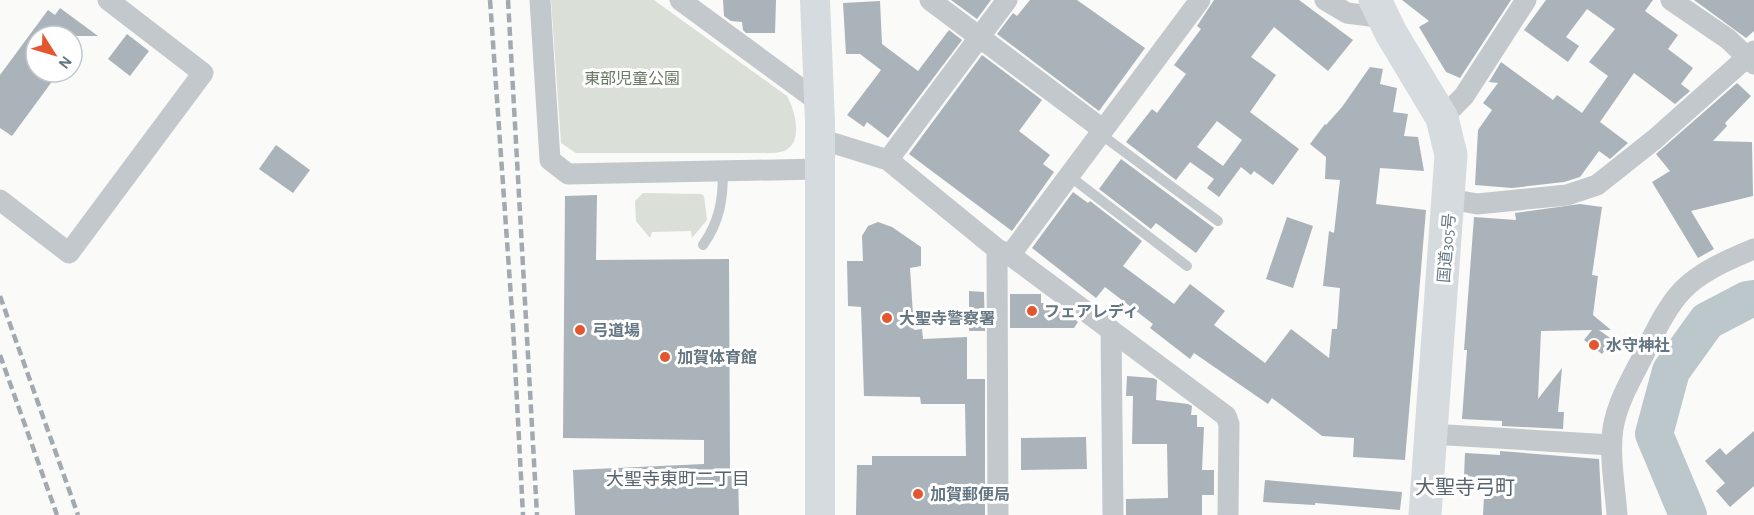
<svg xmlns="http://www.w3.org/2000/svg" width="1754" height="515" font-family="'Alegreya Sans','Noto Sans JP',sans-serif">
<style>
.green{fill:#dadfd7}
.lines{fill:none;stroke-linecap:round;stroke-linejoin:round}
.river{stroke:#bbc7cb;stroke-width:38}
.building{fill:#aab3b9;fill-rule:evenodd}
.lane{stroke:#c3c8cc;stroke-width:10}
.street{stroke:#c3c8cc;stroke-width:21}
.secondary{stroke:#d6dbdf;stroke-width:30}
.highway{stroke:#d6dbdf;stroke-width:33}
.rail{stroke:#a2aab0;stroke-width:4.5;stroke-dasharray:9 4.5;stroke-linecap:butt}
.poi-dot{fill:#e4572e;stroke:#fff;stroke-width:2}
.labels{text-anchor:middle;stroke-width:6;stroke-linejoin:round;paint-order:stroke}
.park-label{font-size:16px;fill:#687a64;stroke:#fff}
.street-label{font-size:16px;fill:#657683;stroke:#fff}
.poi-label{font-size:16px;font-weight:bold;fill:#657683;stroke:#fff;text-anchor:start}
.neighbourhood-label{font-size:18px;fill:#57646e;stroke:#fff}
.quarter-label{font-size:20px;fill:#57646e;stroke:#fff}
</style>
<rect width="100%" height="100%" fill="#fafaf8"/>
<!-- green -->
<g class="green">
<path d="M551 0H654L787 96C795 110 804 143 784 151 776 154 764 153 755 153H576L561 143Z"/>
<path d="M643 193 701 194 704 196 707 220 692 238 691 231 652 232 650 238 636 221 635 201Z"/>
</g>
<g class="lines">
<!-- river -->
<path class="river" d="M1688 515 1654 434 1671 371 1707 321 1747 300 1754 299"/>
</g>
<!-- building -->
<g class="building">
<path d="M723 0H776L775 33H746L743 30 742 22 731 21 724 16Z"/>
<path d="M951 0H991L977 19Z"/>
<path d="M1030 0H1077L1145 48 1099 111 997 34 1013 13 1017 16Z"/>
<path d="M1214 0H1299L1353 40 1328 71 1274 27 1251 57 1276 75 1250 112 1299 149 1273 185 1254 171 1251 175 1241 167 1219 197 1207 188 1214 179 1190 162 1176 180 1126 142 1152 109 1157 113 1186 74 1174 65 1201 29 1197 26ZM1217 121 1242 140 1223 166 1197 147Z"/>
<path d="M1402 0H1511L1460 78 1446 72 1419 27 1429 21Z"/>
<path d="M1546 0H1653L1645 11 1678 35 1668 49 1693 68 1681 84 1690 91 1675 104 1634 73 1600 122 1628 143 1610 159 1599 151 1580 177 1564 182 1512 188 1475 185 1478 130 1492 110 1483 103 1498 83 1489 82 1501 62 1553 100 1557 95 1582 113 1608 76 1589 62 1615 29 1587 9 1566 37 1579 46 1568 62 1524 30Z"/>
<path d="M1694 0H1754V31L1746 38Z"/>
<path d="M880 1 882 44 918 71 949 30 962 40 888 138 867 122 864 127 847 115 881 70 860 54H846L843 3Z"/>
<path d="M60 8 98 36H36V72H59L12 136 0 128V75L48 10 55 15Z"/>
<path d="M127 34 149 51 130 76 108 59Z"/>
<path d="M982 55 1042 100 1019 131 1050 155 1043 164 1054 172 1012 231 909 154Z"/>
<path d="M1370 67 1383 69 1380 84 1397 88 1393 112 1408 114 1404 136 1418 137 1424 171 1380 168 1376 204 1426 210 1405 460 1353 457 1354 438 1322 436 1272 398 1268 404 1194 353 1190 359 1150 328 1153 324 1105 287 1096 298 1032 248 1073 192 1088 203 1090 201 1142 241 1123 266 1174 304 1190 284 1225 311 1214 325 1265 363 1291 329 1329 358 1332 329H1337L1340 288 1323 286 1329 231 1334 233 1340 180 1325 179 1326 157 1310 144 1325 124 1326 125 1342 107Z"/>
<path d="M1737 83 1751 96 1725 123 1727 126 1713 141 1752 142 1753 196 1691 211 1714 249 1698 258 1652 182 1670 171 1656 154Z"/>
<path d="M276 145 310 170 293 193 259 169Z"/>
<path d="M1121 159 1214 228 1196 253 1156 223 1151 229 1099 189Z"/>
<path d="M597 195 596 260 729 259 730 472H738L739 515H575L573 470 704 464V440L563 438 565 196Z"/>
<path d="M1580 204 1602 207 1592 275 1598 276 1593 315 1611 330H1599L1613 340 1602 354 1584 340 1592 330 1541 331 1538 399 1562 368 1558 412H1564L1563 429 1502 426V421L1462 419 1467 350H1464L1474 217 1516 220 1515 213Z"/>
<path d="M1287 217 1313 226 1293 288 1266 279Z"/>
<path d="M878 222 892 227 921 247V266L910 268 914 330 922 329 923 339 967 337V379H985V515H856L857 465H872V456H966L965 404H921L920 397 864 396 861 307 848 306 847 261H863L862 236 868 226Z"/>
<path d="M969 291 984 292 985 331H969Z"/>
<path d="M1010 294H1041V303H1054L1078 322 1074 328H1010Z"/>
<path d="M1127 376 1153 378 1157 380 1156 400 1188 404 1192 406 1191 415H1197V427H1204L1202 470H1214V495H1202V515H1126V499L1168 498 1167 444H1132L1133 396H1126Z"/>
<path d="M1754 431V486L1730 507 1716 491 1725 483 1705 461 1720 448 1726 455Z"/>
<path d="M1086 437 1087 469 1021 470V438Z"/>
<path d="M1500 451 1599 459 1602 515H1483L1485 478 1464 476 1465 453 1500 455Z"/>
<path d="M1265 480 1402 492 1400 510 1315 503V505L1263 502Z"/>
</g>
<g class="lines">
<!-- lane -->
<g class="lane">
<path d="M1099 133 1218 221"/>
<path d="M1068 175 1187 266"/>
<path d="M703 245C720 221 723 199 723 171"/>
</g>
<!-- street -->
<g class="street">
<path d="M540 0 550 160 568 174 820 169"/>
<path d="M680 0 819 102"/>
<path d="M930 0 1102 129"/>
<path d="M1325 0 1347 13 1385 18"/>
<path d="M1671 0 1728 39 1754 64"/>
<path d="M1442 118 1464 96 1526 0"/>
<path d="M820 139 888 160 997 249 1010 255 1226 416 1229 424 1228 515"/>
<path d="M888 160 1007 0"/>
<path d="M1450 199 1477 204 1567 195 1597 185 1655 139 1754 51"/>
<path d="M0 200 69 253 203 73 108 0"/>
<path d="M997 249 998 515"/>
<path d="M1010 255 1200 0"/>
<path d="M1111 330 1113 515"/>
<path d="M1431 434 1611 445"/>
<path d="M1617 515C1615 487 1609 456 1613 428 1617 404 1630 381 1641 360 1675 291 1681 279 1754 249"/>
</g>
<!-- secondary -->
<path class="secondary" d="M815 0 820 122V515"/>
<!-- highway -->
<path class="highway" d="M1375 0 1391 33 1442 118 1451 155 1425 515"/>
<!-- rail -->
<g class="rail">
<path d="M490 0 513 326 523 515"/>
<path d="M508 0 537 515"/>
<path d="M0 296 78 515"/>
<path d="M0 355 57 515"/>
</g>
</g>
<!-- markers -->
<g class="poi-dot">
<circle cx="1032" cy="311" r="6"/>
<circle cx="887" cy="318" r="6"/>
<circle cx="580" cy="330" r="6"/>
<circle cx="1594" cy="345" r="6"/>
<circle cx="665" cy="357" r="6"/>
<circle cx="918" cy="494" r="6"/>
</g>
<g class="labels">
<!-- park labels -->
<g class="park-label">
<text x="632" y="84">東部児童公園</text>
</g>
<!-- street labels -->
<g class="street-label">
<text transform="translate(1446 248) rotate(-85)" y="6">国道305号</text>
</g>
<!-- poi labels -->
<g class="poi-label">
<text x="1044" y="317">フェアレディ</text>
<text x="899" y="324">大聖寺警察署</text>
<text x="592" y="336">弓道場</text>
<text x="1606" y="351">水守神社</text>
<text x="677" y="363">加賀体育館</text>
<text x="930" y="500">加賀郵便局</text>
</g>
<!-- neighbourhood labels -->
<g class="neighbourhood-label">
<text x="678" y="485">大聖寺東町二丁目</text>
</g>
<!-- quarter labels -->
<g class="quarter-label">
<text x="1465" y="494">大聖寺弓町</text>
</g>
</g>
<!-- north arrow -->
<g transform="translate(54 54) rotate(127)"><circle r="28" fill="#ffffff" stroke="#c1c8cd" stroke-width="1.5"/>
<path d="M0-4.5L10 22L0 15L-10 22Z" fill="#e4572e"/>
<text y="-9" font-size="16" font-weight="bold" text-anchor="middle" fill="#657683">N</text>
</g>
</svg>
